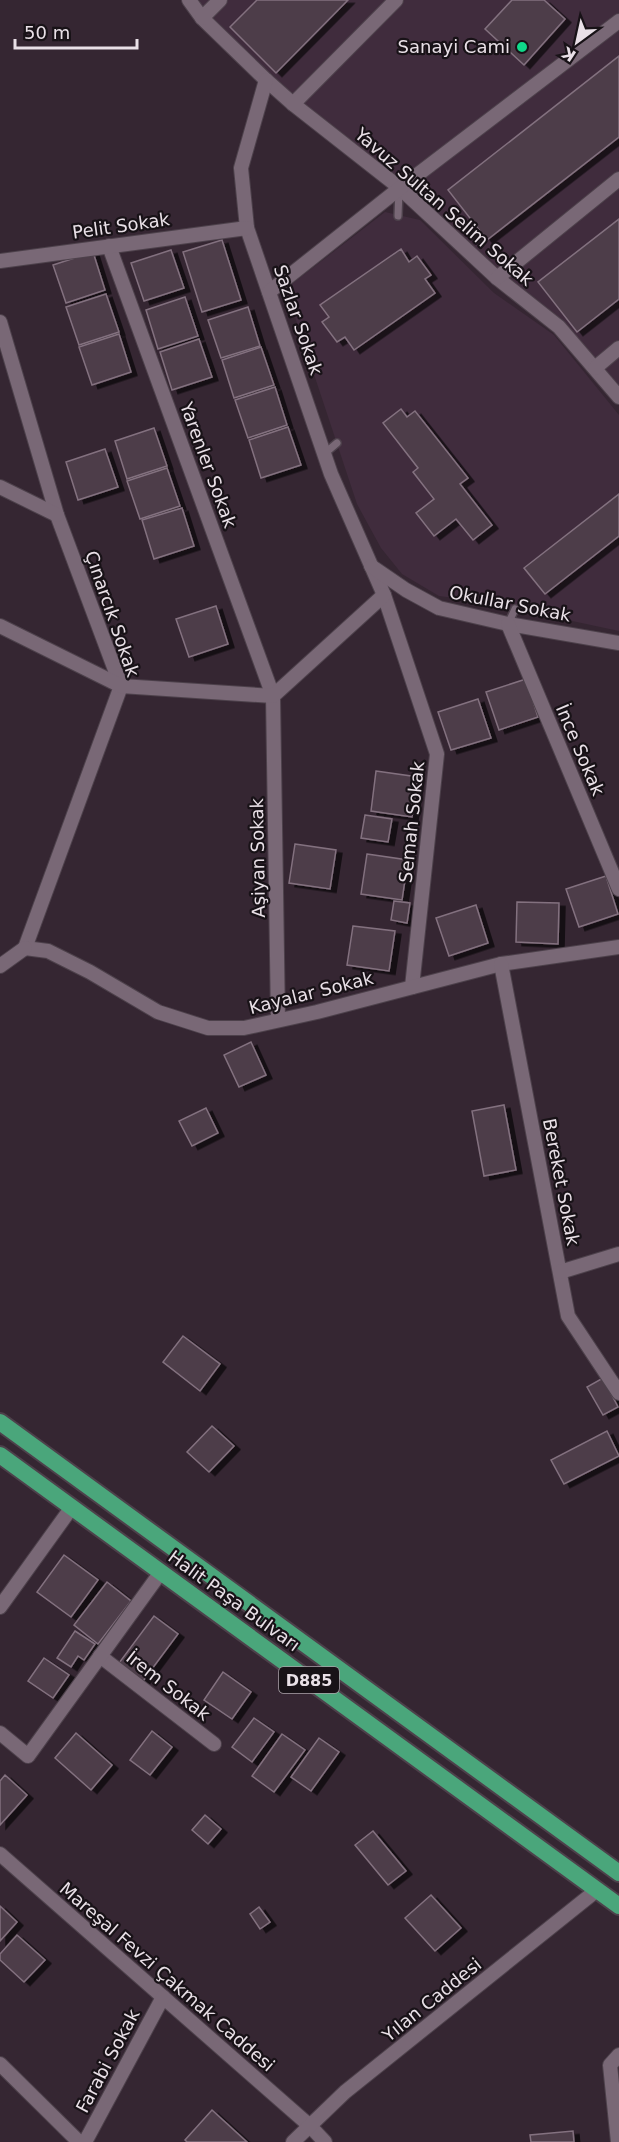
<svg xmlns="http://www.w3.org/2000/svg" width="619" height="2142" font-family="'DejaVu Sans',sans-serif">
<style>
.built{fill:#402c3d}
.building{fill:#4d3d4a;stroke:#83717f;stroke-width:1.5;filter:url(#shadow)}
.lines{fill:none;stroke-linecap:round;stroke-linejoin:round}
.service-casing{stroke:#4d414b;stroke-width:10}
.minor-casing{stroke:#4d414b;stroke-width:16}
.trunk-casing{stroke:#4d414b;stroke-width:20}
.service{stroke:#796876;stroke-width:7}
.minor{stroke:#796876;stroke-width:14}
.trunk{stroke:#4aa67b;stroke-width:16}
.poi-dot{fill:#0fd98a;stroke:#181217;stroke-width:2}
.labels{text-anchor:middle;stroke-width:4.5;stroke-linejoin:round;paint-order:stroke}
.shield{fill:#181217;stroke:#aaa2a9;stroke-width:1.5}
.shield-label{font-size:16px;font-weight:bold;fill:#e9e0e7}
.poi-label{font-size:18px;fill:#e9e0e7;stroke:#181217;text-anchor:end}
.street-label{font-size:18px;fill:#e9e0e7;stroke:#181217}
</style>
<defs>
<filter id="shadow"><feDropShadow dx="6" dy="3.5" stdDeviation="0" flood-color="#0009"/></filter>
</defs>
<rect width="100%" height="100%" fill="#352632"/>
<!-- built -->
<g class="built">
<path d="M189 0H619V397L559 327 293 104Z"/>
<path d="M385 212 420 220 494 293 554 335 619 415V631L479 601 439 596 402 574 381 548 357 504 288 296 293 283Z"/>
</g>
<!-- building -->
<g class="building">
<path d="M257 0H348L276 73 230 27Z"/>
<path d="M512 0H544L565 19 524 65 485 29Z"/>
<path d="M619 56V137L487 240 448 190Z"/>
<path d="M619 219V299L577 332 538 282Z"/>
<path d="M222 240 241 300 202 312 183 252Z"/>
<path d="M401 249 409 262 417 256 431 275 425 279 435 293 354 350 345 337 337 342 322 322 329 317 320 305Z"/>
<path d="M171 250 184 288 144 301 131 263Z"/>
<path d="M93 252 105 290 66 303 53 265Z"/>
<path d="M106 294 119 332 79 345 66 307Z"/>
<path d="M185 297 198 336 158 349 146 310Z"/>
<path d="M248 307 260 346 221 358 208 320Z"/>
<path d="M119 334 131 372 92 385 79 347Z"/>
<path d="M199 339 212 377 172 390 160 352Z"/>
<path d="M261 347 274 385 234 398 222 360Z"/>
<path d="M275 387 287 425 248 438 235 400Z"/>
<path d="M401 409 407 417 415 411 468 478 460 484 492 525 473 540 456 519 434 536 416 513 434 499 413 472 418 468 383 423Z"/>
<path d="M288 427 301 465 261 478 249 440Z"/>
<path d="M154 428 167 466 127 479 115 441Z"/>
<path d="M105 449 118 487 78 500 66 462Z"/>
<path d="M167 468 180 506 140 519 127 481Z"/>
<path d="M619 494V536L545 594 524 568Z"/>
<path d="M182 508 194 546 154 559 142 520Z"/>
<path d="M216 606 228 644 189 657 176 619Z"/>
<path d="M526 679 538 717 499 730 486 692Z"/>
<path d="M478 699 491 738 451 750 438 712Z"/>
<path d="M376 771 418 777 412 817 371 811Z"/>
<path d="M365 815 392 819 388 842 361 838Z"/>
<path d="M295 844 336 850 330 889 289 883Z"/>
<path d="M367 854 408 860 402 900 361 894Z"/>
<path d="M606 876 618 914 579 927 566 889Z"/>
<path d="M394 901 410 903 407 923 391 920Z"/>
<path d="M517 902 559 903 558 944 516 942Z"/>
<path d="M476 905 488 943 449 956 436 918Z"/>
<path d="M353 926 395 931 389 971 347 965Z"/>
<path d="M251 1042 266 1075 239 1087 224 1055Z"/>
<path d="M504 1105 516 1170 484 1176 472 1111Z"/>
<path d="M206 1108 218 1133 192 1146 179 1121Z"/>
<path d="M183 1336 220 1364 200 1391 163 1362Z"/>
<path d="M603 1378 618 1407 603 1415 587 1387Z"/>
<path d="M212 1426 234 1446 209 1472 187 1452Z"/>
<path d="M607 1431 619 1456 564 1484 551 1460Z"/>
<path d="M64 1555 98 1580 71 1617 37 1592Z"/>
<path d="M107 1582 131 1601 98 1644 74 1625Z"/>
<path d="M154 1616 178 1634 143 1681 119 1663Z"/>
<path d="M75 1631 95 1644 84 1660 78 1656 71 1667 57 1658Z"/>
<path d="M44 1658 69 1675 53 1698 28 1681Z"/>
<path d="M223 1672 251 1692 232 1719 204 1700Z"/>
<path d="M254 1718 274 1732 252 1762 232 1747Z"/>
<path d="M152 1731 172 1747 150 1775 130 1760Z"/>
<path d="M76 1733 112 1765 91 1790 55 1758Z"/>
<path d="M282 1734 305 1750 274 1792 252 1776Z"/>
<path d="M319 1738 339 1752 311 1791 291 1777Z"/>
<path d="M5 1775 27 1795 0 1825V1781Z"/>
<path d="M205 1815 221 1829 208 1844 192 1830Z"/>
<path d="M373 1831 406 1871 388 1885 355 1845Z"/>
<path d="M431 1895 461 1928 435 1951 405 1918Z"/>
<path d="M0 1906 17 1922 0 1941Z"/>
<path d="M259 1907 270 1922 260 1929 250 1914Z"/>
<path d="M17 1935 45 1960 24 1982 0 1960V1954Z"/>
<path d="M212 2110 247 2142H187L185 2140Z"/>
<path d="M573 2131 574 2142H531L530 2135Z"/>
</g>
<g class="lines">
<defs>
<g id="service">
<path d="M398 216 399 190"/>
<path d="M324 454 337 443"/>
<path d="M508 624 515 609"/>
</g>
<g id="minor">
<path d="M189 0 202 18 266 80 293 104 400 188 497 278 559 327 619 397"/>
<path d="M202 18 220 0"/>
<path d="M266 80 241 168 247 228 331 474 384 595 437 754 412 987"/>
<path d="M293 104 396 0"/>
<path d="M109 246 273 696 278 1020"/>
<path d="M0 261 247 228"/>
<path d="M497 278 619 179"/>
<path d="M269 292 400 188 619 21"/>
<path d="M0 322 57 515 121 686 25 948"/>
<path d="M595 368 619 348"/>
<path d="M0 487 57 515"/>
<path d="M371 566 406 590 439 608 508 624 619 643"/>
<path d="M508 624 619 889"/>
<path d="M0 626 121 686 273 696 384 595"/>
<path d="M25 948 48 951 90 972 158 1012 208 1028H244L317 1012 501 964 619 947"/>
<path d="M501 964 568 1316 619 1393"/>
<path d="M0 966 25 948"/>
<path d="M560 1272 619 1254"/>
<path d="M0 1607 72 1507"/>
<path d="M100 1656 214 1744"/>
<path d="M0 1733 28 1756 161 1572"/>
<path d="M0 1854 310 2126 325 2142"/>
<path d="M0 2064 79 2142"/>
<path d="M85 2142 163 1997"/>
<path d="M293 2142 345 2092 597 1890"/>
<path d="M618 2142 610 2065 619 2055"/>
</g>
<g id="trunk">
<path d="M0 1422 619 1873"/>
<path d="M0 1455 619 1906"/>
</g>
</defs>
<!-- service casing -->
<use href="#service" class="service-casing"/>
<!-- minor casing -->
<use href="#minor" class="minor-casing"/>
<!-- trunk casing -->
<use href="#trunk" class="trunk-casing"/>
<!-- service -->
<use href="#service" class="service"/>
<!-- minor -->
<use href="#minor" class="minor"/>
<!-- trunk -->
<use href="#trunk" class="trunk"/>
</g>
<!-- markers -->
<circle class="poi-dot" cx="522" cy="47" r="6"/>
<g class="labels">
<!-- shield labels -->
<rect class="shield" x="279" y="1667" width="60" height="26" rx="4.5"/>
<g class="shield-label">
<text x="309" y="1686">D885</text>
</g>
<!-- poi labels -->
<g class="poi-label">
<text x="510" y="53">Sanayi Cami</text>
</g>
<!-- street labels -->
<g class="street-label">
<text transform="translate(444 207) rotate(41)" y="6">Yavuz Sultan Selim Sokak</text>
<text transform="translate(121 226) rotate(-8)" y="6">Pelit Sokak</text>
<text transform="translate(298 320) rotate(71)" y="6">Sazlar Sokak</text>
<text transform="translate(208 465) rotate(70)" y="6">Yarenler Sokak</text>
<text transform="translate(510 604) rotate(11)" y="6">Okullar Sokak</text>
<text transform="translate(112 614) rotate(71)" y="6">Çınarcık Sokak</text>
<text transform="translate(580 750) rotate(67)" y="6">İnce Sokak</text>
<text transform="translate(412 822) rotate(-84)" y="6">Semah Sokak</text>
<text transform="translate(258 858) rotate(-91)" y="6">Aşiyan Sokak</text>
<text transform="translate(311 993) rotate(-14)" y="6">Kayalar Sokak</text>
<text transform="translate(561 1182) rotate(79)" y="6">Bereket Sokak</text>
<text transform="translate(234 1601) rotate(36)" y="6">Halit Paşa Bulvarı</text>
<text transform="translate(168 1686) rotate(38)" y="6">İrem Sokak</text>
<text transform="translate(167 1977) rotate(41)" y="6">Mareşal Fevzi Çakmak Caddesi</text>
<text transform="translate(432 2000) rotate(-39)" y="6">Yılan Caddesi</text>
<text transform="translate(108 2061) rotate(-62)" y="6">Farabi Sokak</text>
</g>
</g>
<!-- north arrow -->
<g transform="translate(577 42) rotate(213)" stroke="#181217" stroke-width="4.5" paint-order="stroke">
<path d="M0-4.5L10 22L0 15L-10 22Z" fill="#e9e0e7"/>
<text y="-9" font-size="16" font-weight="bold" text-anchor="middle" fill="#e9e0e7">K</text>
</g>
<!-- scale -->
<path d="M15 39v9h122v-9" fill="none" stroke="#e9e0e7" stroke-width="3"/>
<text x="24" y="39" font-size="18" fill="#e9e0e7" stroke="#181217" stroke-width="4.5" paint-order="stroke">50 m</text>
</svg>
